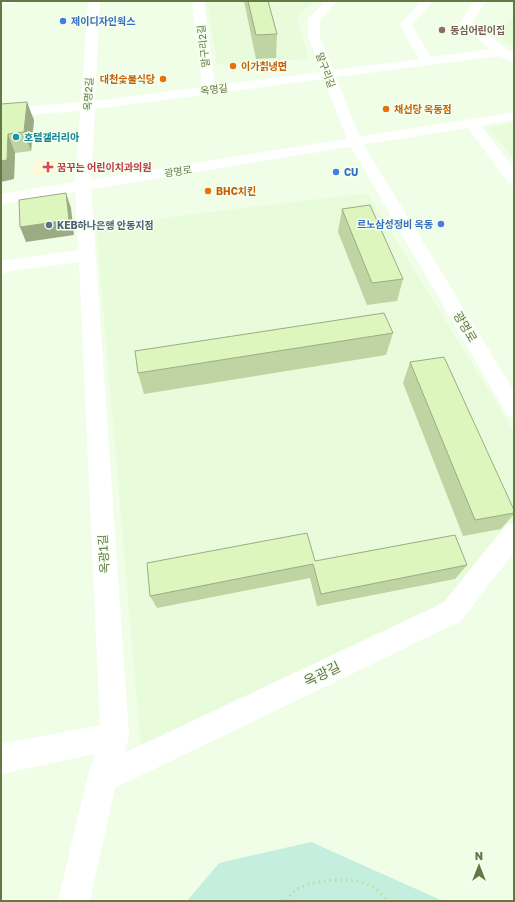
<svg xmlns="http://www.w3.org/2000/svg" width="515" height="902" font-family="'Golos Text','Noto Sans KR',sans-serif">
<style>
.residential{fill:#e8fcdb}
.medical{fill:#fdfada}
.green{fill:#c4eede}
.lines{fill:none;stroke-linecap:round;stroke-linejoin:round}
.path{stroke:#c2dc9f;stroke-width:3;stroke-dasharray:1.5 4;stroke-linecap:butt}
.street{fill:#fff;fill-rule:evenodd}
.secondary{fill:#fff;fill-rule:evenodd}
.wall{fill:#bed4a3}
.shaded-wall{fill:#9bac84}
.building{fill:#ddf6bd;stroke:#9bac84}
.shop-dot{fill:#3f7fe0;stroke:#f5fff0;stroke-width:1.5}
.education-dot{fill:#8d6e63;stroke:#f5fff0;stroke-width:1.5}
.food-dot{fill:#e8710a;stroke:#f5fff0;stroke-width:1.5}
.culture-dot{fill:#0f9aa8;stroke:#f5fff0;stroke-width:1.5}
.health-dot{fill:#e0444e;stroke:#f5fff0;stroke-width:1.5}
.service-dot{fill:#5c6f8a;stroke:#f5fff0;stroke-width:1.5}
.labels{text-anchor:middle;stroke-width:3;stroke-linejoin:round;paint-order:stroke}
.far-shop-label{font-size:10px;font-weight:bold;fill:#366cbe;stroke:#f5fff0;text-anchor:start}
.far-education-label{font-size:10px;font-weight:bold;fill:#785e54;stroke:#f5fff0;text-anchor:start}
.far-street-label{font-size:10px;fill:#647745;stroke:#f5fff0}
.far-food-label{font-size:10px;font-weight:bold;fill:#c56008;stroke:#f5fff0;text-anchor:start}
.far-culture-label{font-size:10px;font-weight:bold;fill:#0d838f;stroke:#f5fff0;text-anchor:start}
.far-health-label{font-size:10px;font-weight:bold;fill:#be3a42;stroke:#f5fff0;text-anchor:start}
.far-service-label{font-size:10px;font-weight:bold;fill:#4e5e75;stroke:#f5fff0;text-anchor:start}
.street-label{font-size:12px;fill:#647745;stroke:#f5fff0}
.near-street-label{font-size:14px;fill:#647745;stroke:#f5fff0}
</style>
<rect width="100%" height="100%" fill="#f0fee8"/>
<!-- residential -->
<g class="residential">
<path d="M207 1H313L297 19 309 59 217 64Z"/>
<path d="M514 19V48L490 31Z"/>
<path d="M514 123V160L488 128Z"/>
<path d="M367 193 514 432V537L469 600 141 751 96 226Z"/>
</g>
<!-- medical -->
<path class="medical" d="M65 158 63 173 31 176 34 161Z"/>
<!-- green -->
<path class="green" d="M311 842 443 901H187L219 863Z"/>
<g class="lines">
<!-- path -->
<path class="path" d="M287 901C289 898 291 893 294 891 309 880 347 877 364 883 374 886 381 894 389 901"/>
<!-- street -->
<g class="street">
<path d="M1 1H17L15 3 1 5Z"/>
<path d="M88 1H100L95 101 202 87 192 1H204L215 85 321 72 308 37V19L325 1H337L320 20V37L333 70 419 59 400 25 421 1H433L412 25 431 57 491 49 459 24 474 1H486L472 23 514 54V64L500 56 336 77 362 142 514 391V418L507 415 348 142 324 79 95 109 91 187 129 736 124 753 443 603 506 525 514 522V552L461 621 115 788 90 901H58L87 779 95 754 1 774V744L100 725 79 262 10 271 1 276V261L78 250 75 187 80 111 1 117V109L81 102Z"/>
<path d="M472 120 477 121 514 168V184L508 182 465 124 467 121Z"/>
</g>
<!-- secondary -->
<path class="secondary" d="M514 112V120L1 204V194Z"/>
</g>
<!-- wall -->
<g class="wall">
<path d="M244 1H268L277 34 276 58 256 59Z"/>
<path d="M1 104 34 120 31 151 15 153 14 179Z"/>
<path d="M342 209 403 279 397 301 367 305 338 232Z"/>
<path d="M393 333 386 355 144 394 138 373Z"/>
<path d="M410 362 514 510V514L501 529 463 536 403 383Z"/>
<path d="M315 561 467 565 455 579 317 606 310 578 157 608 150 596Z"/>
</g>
<!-- shaded-wall -->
<g class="shaded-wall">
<path d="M27 102 34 120 31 151 24 132Z"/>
<path d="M8 134 15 153 14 179 1 182V161Z"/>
<path d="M66 193 71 208 74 235 26 242 20 227Z"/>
</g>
<!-- building -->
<g class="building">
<path d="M248 1H268L277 34 256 35Z"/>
<path d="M27 102 24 132 8 134 7 160 1 161V104Z"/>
<path d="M66 193 69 220 20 227 19 200Z"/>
<path d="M370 205 403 279 372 283 342 209Z"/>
<path d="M384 313 393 333 138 373 135 351Z"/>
<path d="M444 357 514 510V513L475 520 410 362Z"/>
<path d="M307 533 315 561 455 535 467 565 321 594 313 564 150 596 147 563Z"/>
</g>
<!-- markers -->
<g class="shop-dot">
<circle cx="63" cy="21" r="4"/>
<circle cx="336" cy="172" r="4"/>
<circle cx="441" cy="224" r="4"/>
</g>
<circle class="education-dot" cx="442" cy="30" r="4"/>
<g class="food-dot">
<circle cx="233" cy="66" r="4"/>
<circle cx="163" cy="79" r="4"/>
<circle cx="386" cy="109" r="4"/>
<circle cx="208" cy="191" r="4"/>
</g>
<circle class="culture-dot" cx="16" cy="137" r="4"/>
<path class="health-dot" d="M46 161h4v4h4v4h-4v4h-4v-4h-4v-4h4z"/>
<circle class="service-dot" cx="49" cy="225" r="4"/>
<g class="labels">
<!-- far-shop labels -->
<g class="far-shop-label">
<text x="71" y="25">제이디자인웍스</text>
<text x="344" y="176">CU</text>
<text x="433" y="228" text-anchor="end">르노삼성정비 옥동</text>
</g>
<!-- far-education labels -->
<g class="far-education-label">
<text x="450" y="34">동심어린이집</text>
</g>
<!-- far-street labels -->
<g class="far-street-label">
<text transform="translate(203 46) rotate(-97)" y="4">말구리2길</text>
<text transform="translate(326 70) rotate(69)" y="4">말구리길</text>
<text transform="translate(214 89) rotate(-7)" y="4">옥명길</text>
<text transform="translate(88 94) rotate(-87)" y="4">옥명2길</text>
<text transform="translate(178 171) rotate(-9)" y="4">광명로</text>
</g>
<!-- far-food labels -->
<g class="far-food-label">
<text x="241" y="70">이가칡냉면</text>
<text x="155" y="83" text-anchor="end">대천숯불식당</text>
<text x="394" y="113">채선당 옥동점</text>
<text x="216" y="195">BHC치킨</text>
</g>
<!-- far-culture labels -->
<g class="far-culture-label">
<text x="24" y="141">호텔갤러리아</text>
</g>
<!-- far-health labels -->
<g class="far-health-label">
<text x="57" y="171">꿈꾸는 어린이치과의원</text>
</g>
<!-- far-service labels -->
<g class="far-service-label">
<text x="57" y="229">KEB하나은행 안동지점</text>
</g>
<!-- street labels -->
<g class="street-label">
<text transform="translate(465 327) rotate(59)" y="4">광명로</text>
<text transform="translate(104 554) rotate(-93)" y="4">옥광1길</text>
</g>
<!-- near-street labels -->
<g class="near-street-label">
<text transform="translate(322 674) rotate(-26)" y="5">옥광길</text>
</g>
</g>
<!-- border -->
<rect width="515" height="902" fill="none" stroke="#647745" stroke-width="4"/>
<!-- north arrow -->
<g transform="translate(479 866)" stroke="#f5fff0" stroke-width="3" paint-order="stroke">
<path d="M0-3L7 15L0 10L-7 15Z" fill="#647745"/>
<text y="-6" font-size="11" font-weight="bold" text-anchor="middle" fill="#647745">N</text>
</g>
</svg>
